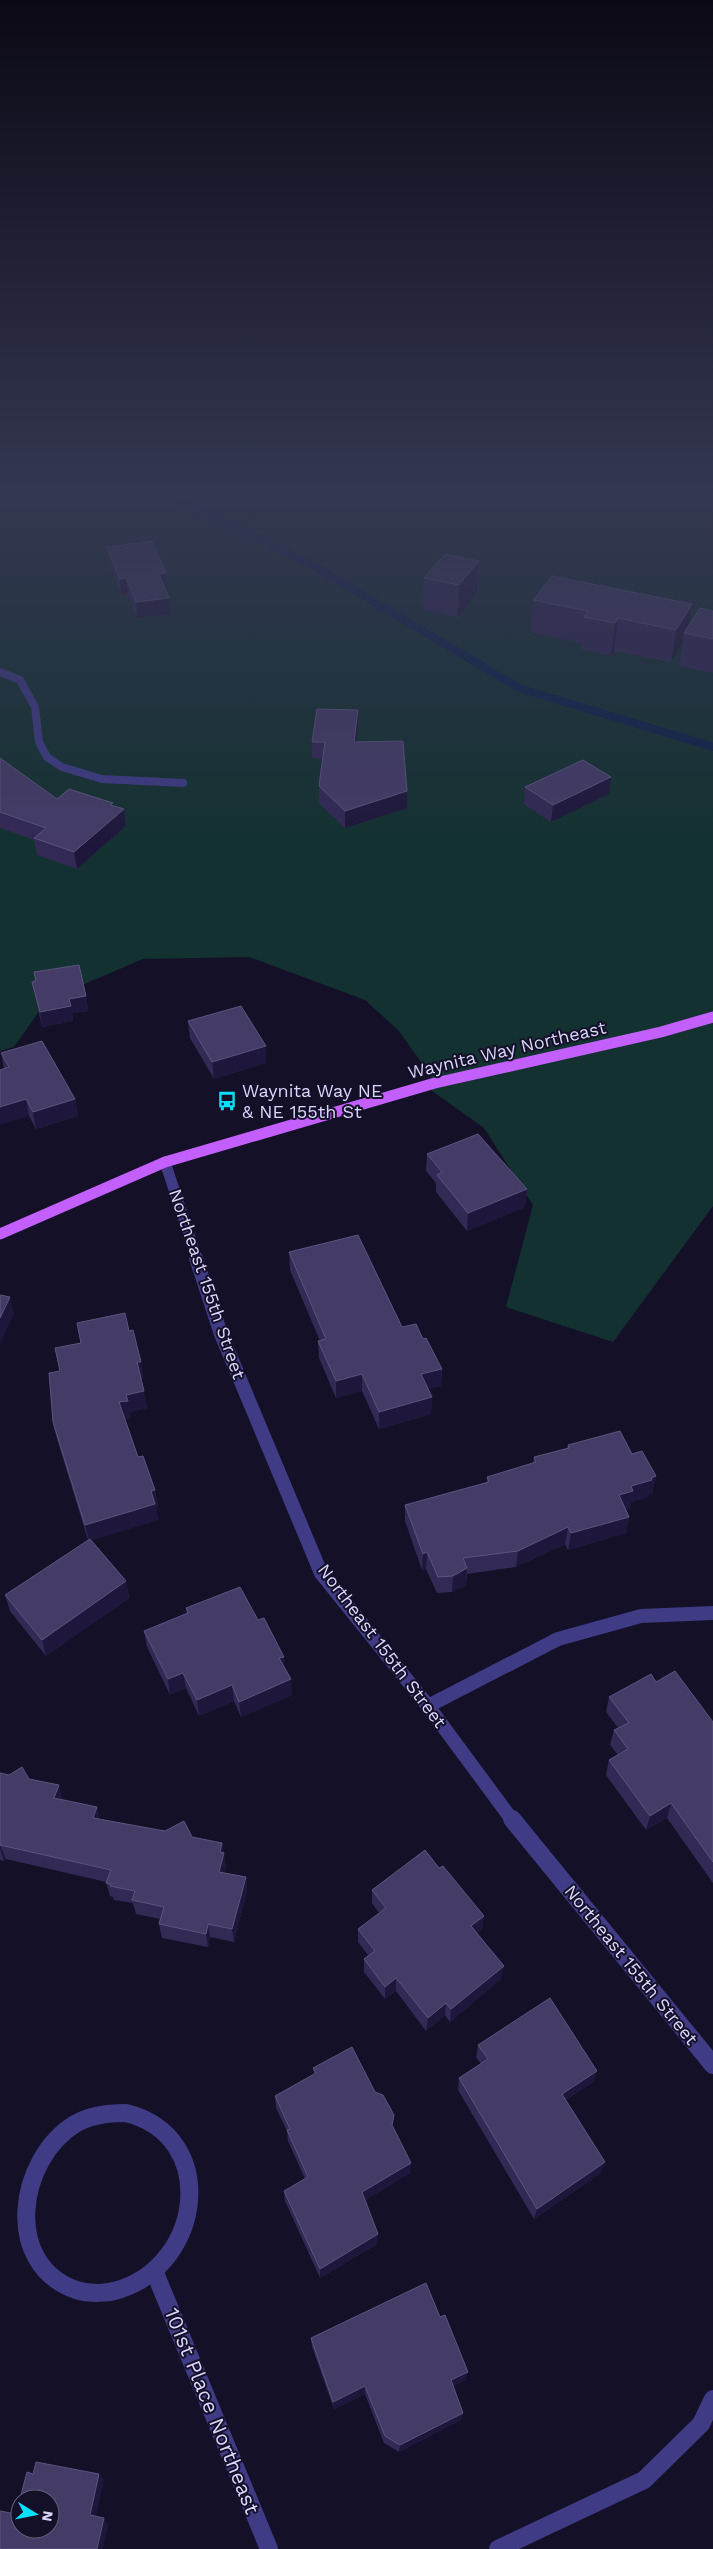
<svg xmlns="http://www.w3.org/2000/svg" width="713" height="2549" font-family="'Work Sans',sans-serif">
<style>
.green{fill:#133130}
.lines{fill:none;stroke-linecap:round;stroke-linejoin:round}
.stream{stroke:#0d2249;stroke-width:8}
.minor-far3{stroke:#3f3b85;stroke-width:8}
.minor-far2{stroke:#3f3b85;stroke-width:11}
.minor-far1{stroke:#3f3b85;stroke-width:14}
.minor{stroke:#3f3b85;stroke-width:18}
.major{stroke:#c35ffd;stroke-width:11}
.wall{fill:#322955}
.shaded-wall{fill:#1e173b}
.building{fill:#443c67;stroke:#5c547f;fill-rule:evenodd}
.labels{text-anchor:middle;stroke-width:4;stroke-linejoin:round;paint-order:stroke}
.street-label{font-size:18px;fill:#dbd6fe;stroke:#141027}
.poi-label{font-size:18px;fill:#dbd6fe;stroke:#141027;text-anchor:start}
.near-street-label{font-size:21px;fill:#dbd6fe;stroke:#141027}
</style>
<rect width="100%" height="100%" fill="#141027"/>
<!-- green -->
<path class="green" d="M0 492H713V1206L613 1342 506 1307 533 1205 484 1128 425 1086 435 1082 399 1031 365 1000 249 957 143 959 47 1000 14 1047 0 1051Z"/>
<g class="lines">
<!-- stream -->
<path class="stream" d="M161 492 312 565 519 688 713 747"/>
<!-- minor-far3 -->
<path class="minor-far3" d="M0 672 20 680 35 707 39 742 47 757 62 767 102 779 183 783"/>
<!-- minor-far2 -->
<path class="minor-far2" d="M165 1162 197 1259"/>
<!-- minor-far1 -->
<g class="minor-far1">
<path d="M196 1258 221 1334 321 1573 428 1706 513 1821"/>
<path d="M428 1706 558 1639 641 1616 713 1613"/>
</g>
<!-- minor -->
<g class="minor">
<path d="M512 1819 713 2065"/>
<path d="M126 2113C219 2136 203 2262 121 2289 108 2294 90 2294 76 2290 2 2264 18 2159 75 2124 90 2115 109 2113 126 2113Z"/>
<path d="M155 2273 269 2549"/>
<path d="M498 2549 644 2480 701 2424 713 2399"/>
</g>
<!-- major -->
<path class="major" d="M0 1234 165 1162 435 1083 661 1032 713 1017"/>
</g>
<!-- wall -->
<g class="wall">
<path d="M107 547 166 573 167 589H165L170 614 137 618 128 594 121 595 109 563Z"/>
<path d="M479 561 477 593 458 617 423 610 424 578Z"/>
<path d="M533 600 692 604 688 627 713 611V673L679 666 683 643 671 662 614 651 611 656 581 649V643L530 632Z"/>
<path d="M358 710V726L356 742 407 808 345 828 319 803V786L323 759 312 758V742Z"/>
<path d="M0 758 57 799 113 805 124 809 126 826 77 869 37 855 34 840 0 828Z"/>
<path d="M525 787 609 794 551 822 524 804Z"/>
<path d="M34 972 86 996 88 1011 72 1013 73 1021 42 1027 32 982 35 981Z"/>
<path d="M188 1021 266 1063 214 1079 190 1038Z"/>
<path d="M1 1053 75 1099 78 1116 36 1129 4 1069Z"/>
<path d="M427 1154 527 1189 525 1207 467 1231 436 1192V1183L426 1171Z"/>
<path d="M289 1252 402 1327 423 1339 442 1369 441 1386 428 1389 432 1397 431 1414 379 1429 362 1391 336 1398 319 1358 318 1341H320L290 1270Z"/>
<path d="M77 1323 129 1331 141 1362 143 1379H141L147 1408 129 1412 130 1418 125 1419 138 1457 155 1490 158 1506 156 1507 158 1520 91 1540 126 1581 129 1598 46 1656 10 1611 5 1595 88 1540 57 1439 53 1422 60 1371 81 1343Z"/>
<path d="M568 1445 632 1454 656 1476 652 1493 649 1494 648 1497 631 1502 630 1508 626 1509 629 1517 626 1533 568 1550 565 1544 516 1567 467 1574 466 1585 452 1592 437 1593 426 1569 422 1570 405 1521V1505L487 1482V1477L533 1463 534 1457 567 1448Z"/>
<path d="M186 1608 258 1620 284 1657V1667L292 1695 241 1717 234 1701 199 1716 186 1688 170 1695 147 1647 144 1631 187 1613Z"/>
<path d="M656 1682 713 1722V1883L667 1818 646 1830 606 1775 609 1760 618 1755 610 1745 614 1730 618 1728 606 1712 609 1697Z"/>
<path d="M0 1773 29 1779 63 1800 100 1819 222 1843 226 1867 224 1873 246 1877 247 1891 234 1942 210 1937 208 1947 162 1938 159 1924 160 1919 136 1914 133 1903 114 1900 113 1897 110 1896 106 1882 6 1859 4 1861 0 1860Z"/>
<path d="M439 1868 484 1916 482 1930 477 1933 501 1979 450 2022 445 2015 426 2031 396 1991 385 1999 364 1972V1959L368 1955 358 1942V1929L379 1913 372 1903V1890Z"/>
<path d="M478 2045 597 2071 593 2082 566 2100 601 2173 534 2219 458 2090 459 2078 481 2064 476 2057Z"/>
<path d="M313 2068 375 2092 411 2163 410 2173 365 2200 378 2234 377 2244 320 2278 285 2201 284 2191 305 2179 288 2141 287 2131 276 2108 275 2096 314 2074Z"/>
<path d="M311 2338 466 2380 453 2386 463 2413 461 2420 399 2452 384 2443 365 2394 334 2409 312 2347Z"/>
</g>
<!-- shaded-wall -->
<g class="shaded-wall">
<path d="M479 561 477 593 458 617 459 585Z"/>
<path d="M166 573 167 589 160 590 159 574Z"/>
<path d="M126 578 128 594 121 595 120 579Z"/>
<path d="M169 598 170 614 137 618 136 602Z"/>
<path d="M692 604 687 634 684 633 683 643 671 662 676 630Z"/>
<path d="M618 618 614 651 611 656 615 623Z"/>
<path d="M358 710V726L354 759V742Z"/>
<path d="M611 777 609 794 551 822 553 805Z"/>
<path d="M407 791V808L345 828V811Z"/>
<path d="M113 803 114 818 124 809 126 826 77 869 74 852Z"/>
<path d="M86 996 88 1011 72 1013 73 1021 42 1027 40 1012 69 999Z"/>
<path d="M266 1046V1063L214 1079 212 1062Z"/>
<path d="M26 1099 29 1116 0 1125V1107Z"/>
<path d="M75 1099 78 1116 36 1129 33 1112Z"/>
<path d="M527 1189 525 1207 467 1231 468 1213Z"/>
<path d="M10 1297 14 1314 0 1344V1318Z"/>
<path d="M137 1362H141L143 1379H140Z"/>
<path d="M442 1369 441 1386 420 1391 421 1374Z"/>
<path d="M362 1374V1391L336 1398V1381Z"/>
<path d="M144 1391 147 1408 129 1412 130 1418 122 1419 119 1402 126 1395Z"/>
<path d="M432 1397 431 1414 379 1429V1412Z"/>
<path d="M656 1476 652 1493 649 1494 648 1497 631 1502 630 1508 615 1512 619 1495 631 1486Z"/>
<path d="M155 1490 158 1506 156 1507 158 1520 89 1541 85 1525 151 1491Z"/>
<path d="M629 1517 626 1533 568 1550 571 1533Z"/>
<path d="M568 1527 565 1544 516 1567 518 1551Z"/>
<path d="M427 1552 426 1569 422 1570 423 1554Z"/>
<path d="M467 1568 466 1585 452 1592 453 1576Z"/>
<path d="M126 1581 129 1598 46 1656 42 1640Z"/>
<path d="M284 1657 285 1672 279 1658Z"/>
<path d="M183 1673 186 1688 170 1695 168 1679Z"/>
<path d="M291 1679 292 1695 241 1717 239 1702Z"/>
<path d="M232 1685 234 1701 199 1716 197 1700Z"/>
<path d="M59 1785 63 1800 54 1798Z"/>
<path d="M671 1803 667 1818 646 1830 650 1816Z"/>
<path d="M97 1807 101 1821 93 1818Z"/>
<path d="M222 1843 226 1867 221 1886 219 1872 220 1852Z"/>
<path d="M0 1845 6 1859 4 1861 0 1849Z"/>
<path d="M246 1877 247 1891 234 1942 232 1929Z"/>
<path d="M484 1916 482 1930 469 1939 471 1926Z"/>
<path d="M208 1924 210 1937 208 1947 206 1934Z"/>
<path d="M504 1966 501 1979 450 2022 451 2009Z"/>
<path d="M396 1978V1991L385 1999V1987Z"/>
<path d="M446 2003 445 2015 426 2031 428 2018Z"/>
<path d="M597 2071 593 2082 558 2105 562 2094Z"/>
<path d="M605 2162 601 2173 534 2219 537 2209Z"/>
<path d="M411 2163 410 2173 362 2202V2192Z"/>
<path d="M378 2234 377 2244 320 2278V2269Z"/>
<path d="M468 2372 466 2380 449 2388 451 2380Z"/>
<path d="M365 2386V2394L334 2409 333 2402Z"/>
<path d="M463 2413 461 2420 399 2452 400 2445Z"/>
<path d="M99 2474 104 2480 95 2521 90 2515Z"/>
<path d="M104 2518 108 2524 103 2549H97Z"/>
</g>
<!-- building -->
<g class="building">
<path d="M152 541 166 573 159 574 169 598 136 602 126 578 120 579 107 547Z"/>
<path d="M445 554 479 561 459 585 424 578Z"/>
<path d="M552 576 692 604 676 630 618 618 615 623 584 617 588 611 533 600Z"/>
<path d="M700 608 713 611V639L684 633Z"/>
<path d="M317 709 358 710 354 742 403 741 407 791 345 811 319 786 325 742H312Z"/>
<path d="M0 758 57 799 69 789 113 803 111 805 124 809 74 852 34 838 46 828 0 812Z"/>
<path d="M583 760 611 777 553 805 525 787Z"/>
<path d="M79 965 86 996 69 999 71 1006 40 1012 32 982 36 981 34 972Z"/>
<path d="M241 1006 266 1046 212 1062 188 1021Z"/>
<path d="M42 1041 75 1099 33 1112 26 1099 0 1107V1070L9 1067 1 1053Z"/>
<path d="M478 1134 527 1189 468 1213 437 1175 442 1172 427 1154Z"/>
<path d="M358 1235 402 1327 416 1324 423 1339 426 1338 442 1369 421 1374 432 1397 379 1412 362 1374 336 1381 318 1341 326 1339 289 1252Z"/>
<path d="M0 1295 10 1297 0 1318Z"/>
<path d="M125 1313 129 1331 133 1330 141 1362H137L144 1391 126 1395 128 1401 119 1402 138 1457 143 1456 155 1490 151 1491 155 1504 85 1525 53 1422 49 1373 60 1371 55 1348 81 1343 77 1323Z"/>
<path d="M620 1431 632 1454 642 1451 656 1476 651 1478 652 1480 631 1486 633 1491 619 1495 629 1517 571 1533 568 1527 518 1551 463 1558 467 1568 453 1576 438 1577 427 1552 423 1554 405 1505 489 1482 487 1477 536 1462 534 1457 569 1448 568 1445Z"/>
<path d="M90 1539 126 1581 42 1640 5 1595Z"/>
<path d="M240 1587 258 1620 264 1618 284 1657 279 1658 291 1679 239 1702 232 1685 197 1700 183 1673 168 1679 144 1631 188 1613 186 1608Z"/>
<path d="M675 1671 713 1722V1862L671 1803 650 1816 609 1760 628 1749 614 1730 629 1723 609 1697 651 1674 656 1682Z"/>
<path d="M22 1767 29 1779 59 1785 54 1798 97 1807 93 1818 165 1831 184 1821 192 1837 222 1843 220 1852 224 1853 219 1872 246 1877 232 1929 208 1924 206 1934 159 1924 164 1907 132 1900 135 1891 110 1886 111 1884 106 1883 111 1870 0 1845V1773L9 1775Z"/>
<path d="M425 1850 439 1868 443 1866 484 1916 471 1926 504 1966 451 2009 446 2003 428 2018 396 1978 385 1987 364 1959 375 1951 358 1929 386 1908 372 1890Z"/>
<path d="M550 1998 597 2071 562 2094 605 2162 537 2209 459 2078 488 2059 478 2045Z"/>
<path d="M352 2047 375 2092 383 2095 394 2115 392 2125 411 2163 362 2192 378 2234 320 2269 284 2191 308 2177 287 2130 290 2129 275 2096 316 2073 313 2068Z"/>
<path d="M426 2283 440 2317 445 2315 468 2372 451 2380 463 2413 400 2445 385 2436 365 2386 333 2402 311 2338Z"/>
<path d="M36 2462 99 2474 90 2515 104 2518 97 2549H0V2511L16 2514 27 2472 33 2474ZM20 2499H50V2529H20Z"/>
</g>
<!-- sky -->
<linearGradient id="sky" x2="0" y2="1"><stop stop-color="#0b0915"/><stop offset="0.58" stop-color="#343752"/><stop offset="1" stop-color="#343752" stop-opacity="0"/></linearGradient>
<rect width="713" height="849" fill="url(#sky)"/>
<!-- icons -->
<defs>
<symbol id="bus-bare" viewBox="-9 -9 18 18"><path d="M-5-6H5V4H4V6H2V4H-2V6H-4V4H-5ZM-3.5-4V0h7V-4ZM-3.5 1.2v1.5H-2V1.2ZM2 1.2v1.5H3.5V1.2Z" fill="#05e1fc" stroke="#141027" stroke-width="2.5" paint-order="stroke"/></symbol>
</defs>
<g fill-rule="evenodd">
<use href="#bus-bare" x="213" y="1087" width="28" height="28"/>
</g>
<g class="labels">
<!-- street labels -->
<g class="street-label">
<text transform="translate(507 1050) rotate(-13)" y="6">Waynita Way Northeast</text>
<text transform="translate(207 1284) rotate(71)" y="6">Northeast 155th Street</text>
<text transform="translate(382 1646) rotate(53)" y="6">Northeast 155th Street</text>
<text transform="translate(631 1965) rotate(51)" y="6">Northeast 155th Street</text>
</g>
<!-- poi labels -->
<g class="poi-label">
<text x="242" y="1097">Waynita Way NE<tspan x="242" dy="21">&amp; NE 155th St</tspan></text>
</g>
<!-- near-street labels -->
<g class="near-street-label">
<text transform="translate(212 2411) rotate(68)" y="7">101st Place Northeast</text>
</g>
</g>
<!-- north arrow -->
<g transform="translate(35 2514) rotate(100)"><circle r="24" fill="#141027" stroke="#645f7d"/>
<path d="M0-4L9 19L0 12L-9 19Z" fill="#05e1fc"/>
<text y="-8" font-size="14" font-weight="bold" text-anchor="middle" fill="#dbd6fe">N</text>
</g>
</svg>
